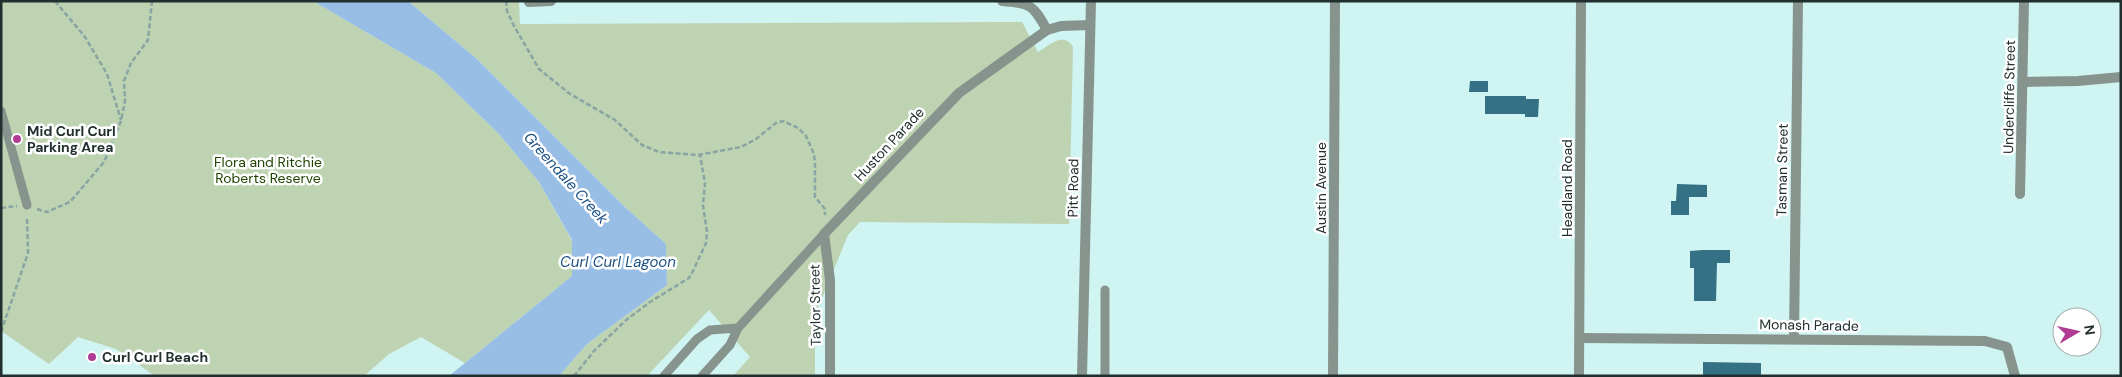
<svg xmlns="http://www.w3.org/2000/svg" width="2122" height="377" font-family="'DM Sans',sans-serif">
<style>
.green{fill:#bed3b2}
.water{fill:#99bee6}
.building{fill:#347185}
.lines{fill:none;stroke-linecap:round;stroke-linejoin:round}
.path{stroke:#89a5a3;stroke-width:2.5;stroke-dasharray:5 2.5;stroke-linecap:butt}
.service{stroke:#87948d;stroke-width:9}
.minor{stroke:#87948d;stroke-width:10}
.tertiary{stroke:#87948d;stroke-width:10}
.poi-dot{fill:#b03c94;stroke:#fff;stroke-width:2}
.labels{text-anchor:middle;stroke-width:5;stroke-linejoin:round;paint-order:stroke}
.street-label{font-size:14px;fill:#212f2e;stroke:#fff}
.poi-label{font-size:14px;font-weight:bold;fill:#212f2e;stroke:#fff;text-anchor:start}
.park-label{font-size:14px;fill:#204300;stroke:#fff}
.water-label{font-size:15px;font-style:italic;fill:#1d5184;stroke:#fff}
</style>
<rect width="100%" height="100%" fill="#cff4f2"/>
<!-- green -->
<g class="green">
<path d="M1 1H313L436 73 499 134 539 182 572 241V276L465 363 421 337 389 354 364 376H155L116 349 78 337 49 364 1 331Z"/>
<path d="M408 1H519L520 24 1022 22 1038 52C1049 45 1064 31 1073 47L1069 224 860 222 848 235 815 315V376H733L750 357 709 310 647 376H559L587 344 667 285 666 244 626 208 477 59Z"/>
</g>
<!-- water -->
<path class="water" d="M313 1H408L477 59 626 208 666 244 667 285 587 344 559 376H449L572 276V240L539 182 499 134 436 73Z"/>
<!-- building -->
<g class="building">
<path d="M1470 81H1488V92H1469Z"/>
<path d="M1485 96H1526V99H1539L1538 117H1525V114H1485Z"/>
<path d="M1677 184 1707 185V197H1689V215H1671V201H1676Z"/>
<path d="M1703 250H1730V263H1717L1716 301H1694V268H1690V251Z"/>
<path d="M1703 362 1761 363V376H1703Z"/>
</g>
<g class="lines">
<!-- path -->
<g class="path">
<path d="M55 1 85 37 107 74 121 120"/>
<path d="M506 1 507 11 514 26 539 69 570 94 615 120 642 145 659 152 698 155 741 147 756 139 776 123 783 121 798 128 806 136 814 154 815 164V197L825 209V215"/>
<path d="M1 208 17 206"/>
<path d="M37 209 47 212 70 202 104 162 121 121 125 101 124 81 131 63 148 40 152 1"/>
<path d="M1 332 28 253 27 217"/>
<path d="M574 376 594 351 625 321 650 302 689 278 693 271 706 243 707 232 703 205 705 183 700 155"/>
</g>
<!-- service -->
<g class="service">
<path d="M1 111 27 205"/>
<path d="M1105 290V376"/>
<path d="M664 376 697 339 710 330 738 328"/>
<path d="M702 376 730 345 738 328 824 234"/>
</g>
<!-- minor -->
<g class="minor">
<path d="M1002 1C1031 3 1033 5 1047 30"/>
<path d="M529 2 551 1"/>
<path d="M2024 82 2078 81 2121 77"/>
<path d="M2020 194 2024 1"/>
<path d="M1580 338 1985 341 2007 347 2015 376"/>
<path d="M1794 339 1798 1"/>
<path d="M830 376V280L824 234 959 93 1047 30 1061 26 1090 25"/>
<path d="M1082 376 1091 1"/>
<path d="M1333 376 1335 1"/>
</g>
<!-- tertiary -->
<path class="tertiary" d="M1579 376 1581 1"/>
</g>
<!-- markers -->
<g class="poi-dot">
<circle cx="17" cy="139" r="5"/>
<circle cx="92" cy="357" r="5"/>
</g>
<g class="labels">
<!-- street labels -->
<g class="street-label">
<text transform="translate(2009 97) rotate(-89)" y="5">Undercliffe Street</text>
<text transform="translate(889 144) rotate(-47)" y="5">Huston Parade</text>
<text transform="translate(1782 170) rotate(-89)" y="5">Tasman Street</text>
<text transform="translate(1073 188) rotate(-89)" y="5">Pitt Road</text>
<text transform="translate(1321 188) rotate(-90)" y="5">Austin Avenue</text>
<text transform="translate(1567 188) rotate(-90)" y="5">Headland Road</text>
<text transform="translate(815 305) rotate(-91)" y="5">Taylor Street</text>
<text transform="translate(1809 325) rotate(1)" y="5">Monash Parade</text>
</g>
<!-- poi labels -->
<g class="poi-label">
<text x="27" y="136">Mid Curl Curl<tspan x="27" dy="16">Parking Area</tspan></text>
<text x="102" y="362">Curl Curl Beach</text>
</g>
<!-- park labels -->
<g class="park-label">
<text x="268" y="167">Flora and Ritchie<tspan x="268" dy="16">Roberts Reserve</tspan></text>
</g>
<!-- water labels -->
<g class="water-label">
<text transform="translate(566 178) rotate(48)" y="5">Greendale Creek</text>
<text x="618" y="267">Curl Curl Lagoon</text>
</g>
</g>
<!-- border -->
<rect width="2122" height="377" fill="none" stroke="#212f2e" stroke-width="5"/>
<!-- north arrow -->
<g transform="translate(2077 332) rotate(81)"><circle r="24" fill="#ffffff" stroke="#a6acab"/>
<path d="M0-4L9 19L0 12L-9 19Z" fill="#b03c94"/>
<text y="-8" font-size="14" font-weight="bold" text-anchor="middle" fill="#212f2e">N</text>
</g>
</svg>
